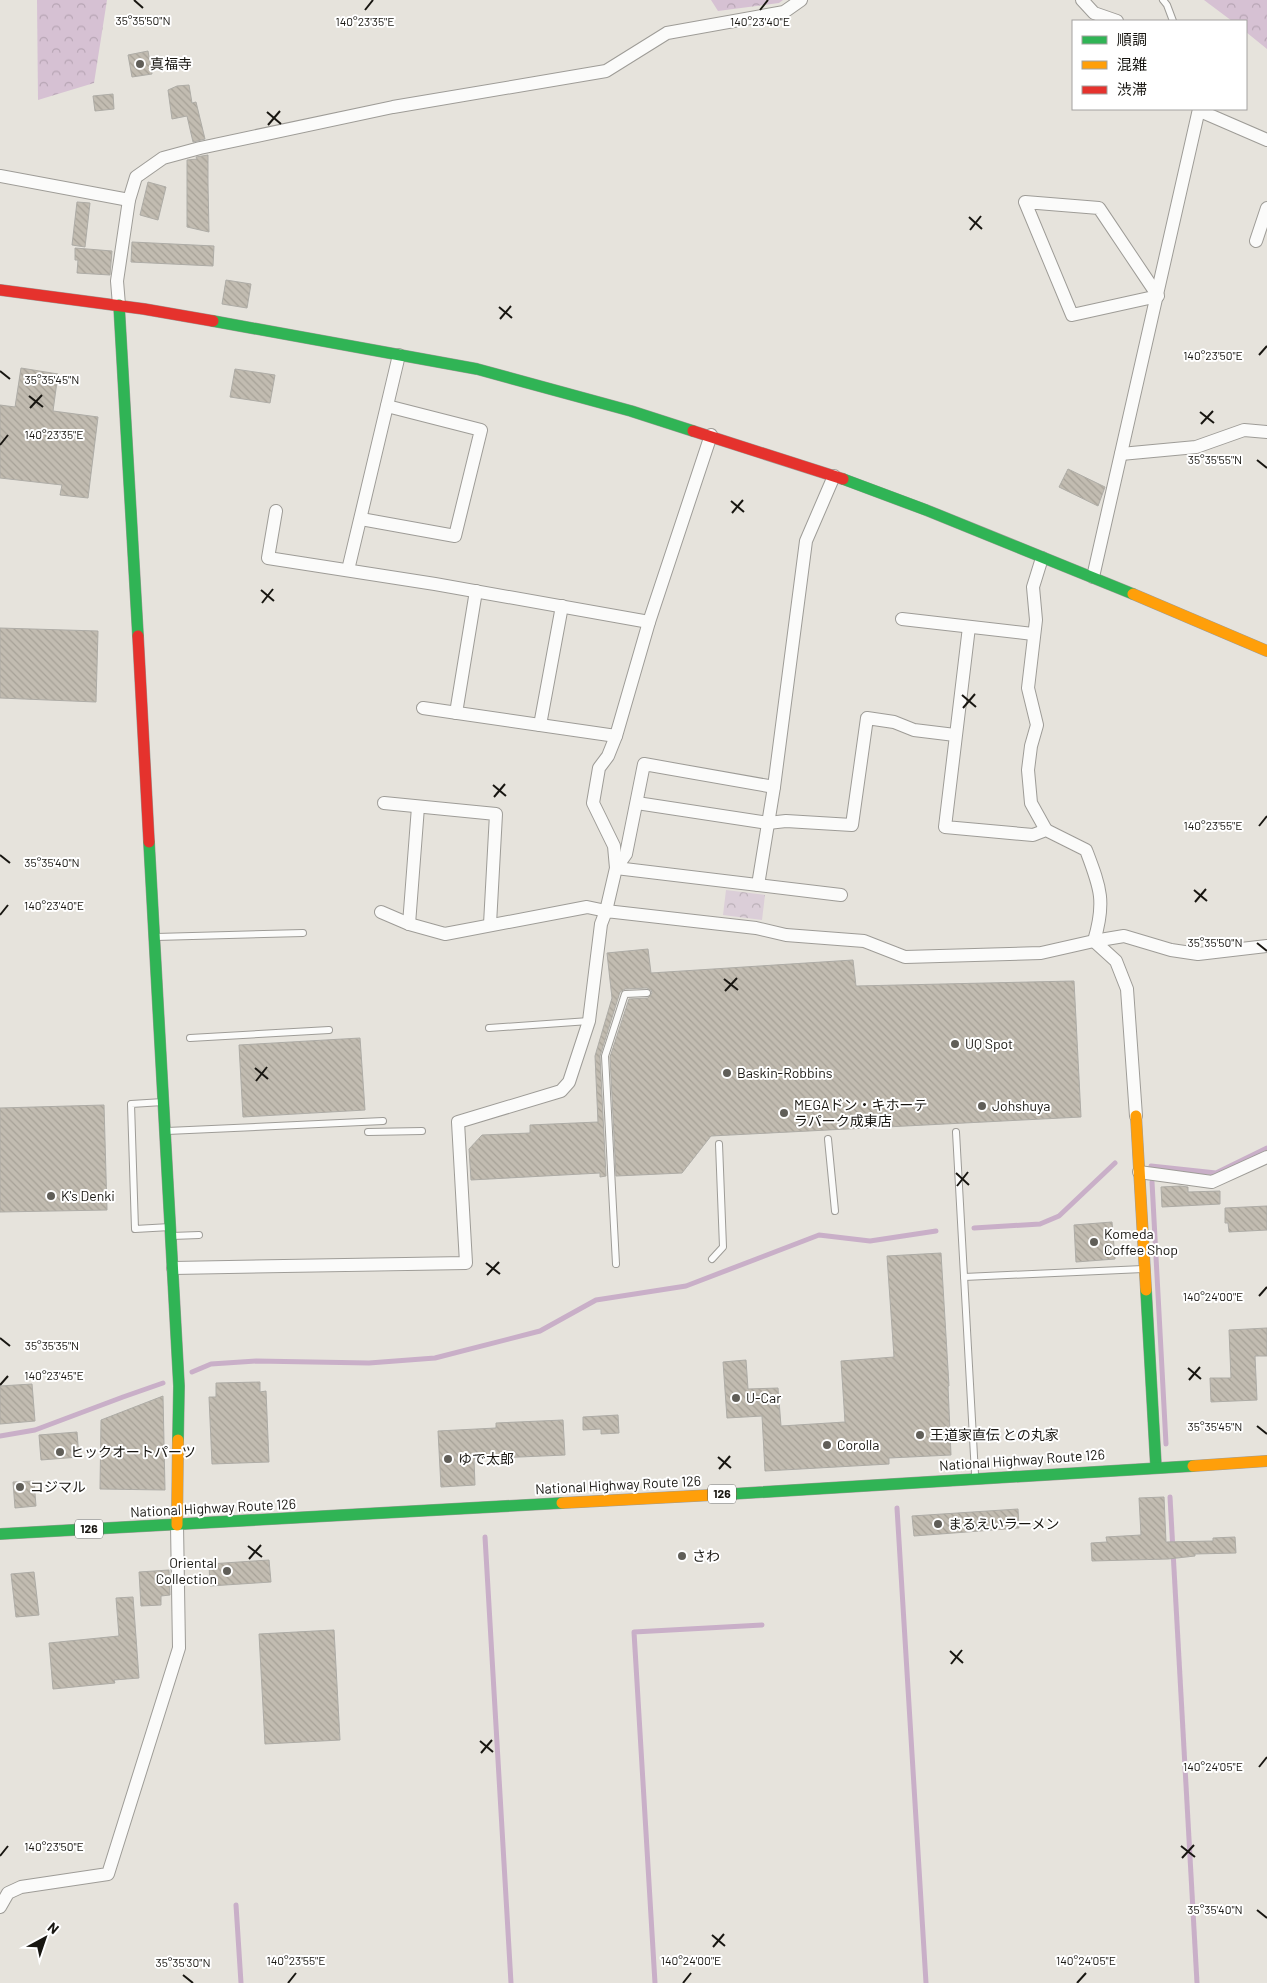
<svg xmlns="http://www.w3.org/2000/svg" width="1267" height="1983" font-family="Barlow,'Noto Sans JP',sans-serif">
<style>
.forest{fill:url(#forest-crowns)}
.park{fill:url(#park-crowns)}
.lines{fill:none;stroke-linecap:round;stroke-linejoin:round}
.stream{stroke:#c9afc8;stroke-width:5}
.building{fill:url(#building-back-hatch);stroke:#aeaca6}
.lane-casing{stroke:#9e9c97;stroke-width:8}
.street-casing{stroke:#9e9c97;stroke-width:14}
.fast-casing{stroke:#9e9c97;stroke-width:12}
.slow-casing{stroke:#9e9c97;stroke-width:12}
.jam-casing{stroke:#9e9c97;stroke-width:12}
.lane{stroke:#fbfbfa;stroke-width:6}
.street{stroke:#fbfbfa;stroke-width:12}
.fast{stroke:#30b455;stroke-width:11}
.slow{stroke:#ff9f0a;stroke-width:11}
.jam{stroke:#e5322d;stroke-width:11}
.ticks{fill:none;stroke:#181611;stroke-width:2}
.poi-dot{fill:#605e58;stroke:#fff;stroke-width:2}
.labels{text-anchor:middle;stroke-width:4;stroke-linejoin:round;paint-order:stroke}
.shield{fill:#fff;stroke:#5d5c58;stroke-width:1}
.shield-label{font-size:12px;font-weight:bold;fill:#181611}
.poi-label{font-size:14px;fill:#181611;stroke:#fff;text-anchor:start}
.street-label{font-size:14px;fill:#181611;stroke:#fff}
.ticks-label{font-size:12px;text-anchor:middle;fill:#181611;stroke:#fff;stroke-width:4;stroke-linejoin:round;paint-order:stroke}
</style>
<defs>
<pattern id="forest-crowns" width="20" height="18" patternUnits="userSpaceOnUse" patternTransform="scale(1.25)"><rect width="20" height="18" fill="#d6c1d3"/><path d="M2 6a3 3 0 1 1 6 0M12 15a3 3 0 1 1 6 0" fill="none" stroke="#b7a5b4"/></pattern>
<pattern id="park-crowns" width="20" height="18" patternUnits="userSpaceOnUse" patternTransform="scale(1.25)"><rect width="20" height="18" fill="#dbced8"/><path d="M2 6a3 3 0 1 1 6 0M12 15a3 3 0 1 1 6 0" fill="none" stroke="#bbb0b8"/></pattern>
<pattern id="building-back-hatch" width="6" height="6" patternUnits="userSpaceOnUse" patternTransform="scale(1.25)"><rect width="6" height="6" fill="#c2bcb1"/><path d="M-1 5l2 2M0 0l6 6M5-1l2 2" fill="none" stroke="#a6a197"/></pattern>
</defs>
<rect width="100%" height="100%" fill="#e6e3dc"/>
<!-- forest -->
<g class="forest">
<path d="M37 0H107L94 83 38 100Z"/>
<path d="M711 0H783L779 3 718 11Z"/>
<path d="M1204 0H1267V49L1246 32V21H1232Z"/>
</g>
<!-- park -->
<path class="park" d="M726 890 765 895 762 920 723 915Z"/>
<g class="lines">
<!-- stream -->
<g class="stream">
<path d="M1151 1166 1216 1173 1267 1148"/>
<path d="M1152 1182 1166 1444"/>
<path d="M974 1228 1040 1224 1059 1216 1115 1163"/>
<path d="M192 1372 211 1364 256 1361 369 1363 435 1358 540 1331 596 1300 686 1286 819 1235 870 1241 936 1231"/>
<path d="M0 1436 35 1430 123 1397 163 1383"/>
<path d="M1170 1497 1197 1983"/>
<path d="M897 1508 926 1983"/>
<path d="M485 1537 511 1983"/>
<path d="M236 1905 241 1983"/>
<path d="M655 1983 634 1632 762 1625"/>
</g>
</g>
<!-- building -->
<g class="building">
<path d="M148 51 152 74 132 77 128 55Z"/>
<path d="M189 85 192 103 196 102 205 139 193 142 187 116 172 119 168 90 177 86Z"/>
<path d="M113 94 114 109 95 111 93 96Z"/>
<path d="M208 155V184L209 232 187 227V160L197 159 196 157Z"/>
<path d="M148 182 166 187 158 220 140 215Z"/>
<path d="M77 202 90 203 85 247 72 245Z"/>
<path d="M132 242 214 246 213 266 131 262Z"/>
<path d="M75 248 112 251 110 275 77 273 78 260H75Z"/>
<path d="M226 280 251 284 247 308 222 304Z"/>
<path d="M21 368 58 374 53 411 98 417 88 498 60 495 62 485 0 478V405L15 407Z"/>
<path d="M235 369 275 375 270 403 230 397Z"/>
<path d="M1068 469 1105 487 1098 506 1059 487Z"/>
<path d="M0 628 98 631 96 702 0 698Z"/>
<path d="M648 949 651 973 853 960 856 986 1074 981 1081 1117 711 1136 682 1173 616 1176 610 1057 629 999 648 998 652 993 651 990 647 988 625 989 620 992 600 1056 606 1176 600 1177V1173L471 1180 469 1149 482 1135 530 1133V1125L598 1122 595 1056 612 998 607 953Z"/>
<path d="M360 1038 365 1110 243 1117 239 1045Z"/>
<path d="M104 1105 107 1210 0 1212V1108Z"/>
<path d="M1180 1186 1188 1187V1192L1220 1191V1204L1162 1207 1161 1187Z"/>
<path d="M1267 1206V1230L1229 1232 1228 1223H1225V1208Z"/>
<path d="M1112 1222 1115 1259 1076 1262 1074 1225Z"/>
<path d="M941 1253 949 1386H948L951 1455 889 1458V1464L765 1471 762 1416 727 1418 723 1362 746 1360 748 1389 778 1388 781 1426 845 1422 841 1361 894 1357 887 1256Z"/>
<path d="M1267 1328V1356H1255L1257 1400 1211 1402 1210 1378H1231L1229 1330Z"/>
<path d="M260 1382V1392L266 1391 269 1462 212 1464 209 1397H216V1383Z"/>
<path d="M32 1384 35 1421 0 1424V1386Z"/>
<path d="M163 1396 165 1490 100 1489 101 1420Z"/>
<path d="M618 1415 619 1433 601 1434V1429L583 1430V1417Z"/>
<path d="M563 1420 565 1455 474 1459 475 1485 441 1487 438 1431 496 1428V1423Z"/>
<path d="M77 1432 79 1457 41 1460 39 1435Z"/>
<path d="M34 1481 36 1506 15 1508 13 1482Z"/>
<path d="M1164 1497 1166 1542 1213 1541V1538L1235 1537 1236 1553 1195 1554V1556L1168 1559 1092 1561 1091 1543 1107 1542 1106 1537 1141 1535 1139 1498Z"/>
<path d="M1018 1509 1019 1528 914 1536 912 1516Z"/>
<path d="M269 1560 271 1582 210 1586 209 1564Z"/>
<path d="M169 1570 170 1595 161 1596V1605L141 1606 139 1572Z"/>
<path d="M34 1572 39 1615 16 1617 11 1574Z"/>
<path d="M133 1597 139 1678 114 1680 115 1683 53 1689 49 1643 119 1636 116 1598Z"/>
<path d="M334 1630 340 1740 265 1744 259 1634Z"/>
</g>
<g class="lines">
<defs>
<g id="lane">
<path d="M1163 0 1167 5 1173 21"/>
<path d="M156 937 303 933"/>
<path d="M489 1028 589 1021"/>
<path d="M190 1038 329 1030"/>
<path d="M163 1102 131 1104 135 1229 170 1227"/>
<path d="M167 1131 383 1121"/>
<path d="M368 1132 422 1131"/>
<path d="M956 1132 975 1474"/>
<path d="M828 1139 835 1211"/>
<path d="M172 1236 199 1235"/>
<path d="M712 1259 723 1247 719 1144"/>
<path d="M616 1264 605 1056 625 994 647 993"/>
<path d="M964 1277 1143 1269"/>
</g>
<g id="street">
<path d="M1082 0 1094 13 1117 21"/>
<path d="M1200 111 1267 140"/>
<path d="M0 176 129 200"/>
<path d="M1025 202 1099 208 1158 296 1072 315Z"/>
<path d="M1256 241 1267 208"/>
<path d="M119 305 117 281 129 200 136 177 163 158 200 148 393 107 606 71 667 33 784 12 801 0"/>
<path d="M1121 454 1196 447 1244 430 1267 432"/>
<path d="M276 511 268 558 435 584 649 622"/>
<path d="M361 519 455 536 481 430 387 406"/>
<path d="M1042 558 1033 587 1036 620 1028 688 1037 725 1031 746 1028 770 1031 803 1046 830"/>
<path d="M348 570 399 355"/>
<path d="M1093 577 1199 109"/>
<path d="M902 619 1033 634"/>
<path d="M969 627 945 827 1033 835 1046 830 1086 850C1100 887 1106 901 1094 941"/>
<path d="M423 708 616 736"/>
<path d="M456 713 476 591"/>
<path d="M540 725 562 606"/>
<path d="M774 787 644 764 626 854 616 868 841 895"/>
<path d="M384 803 496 814 490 924"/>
<path d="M637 803 768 823 786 821 852 825 867 718 894 722 914 730 955 735"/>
<path d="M758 885 774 787 806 541 834 476"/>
<path d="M381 912 409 924 445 934 587 907 606 911 616 868 614 846 593 803 599 768 608 756 616 736 649 622 711 435"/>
<path d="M409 924 418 807"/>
<path d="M1094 941 1116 961 1127 989 1136 1116"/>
<path d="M1139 1172 1212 1182 1267 1157"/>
<path d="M173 1268 466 1263 458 1122 561 1091 569 1082 589 1021 601 924 606 911 756 928 786 935 864 941 905 957 1041 953 1094 941 1124 936 1171 950 1198 954 1267 946"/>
<path d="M0 1907 8 1893 21 1887 108 1874 179 1648 177 1525"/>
</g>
<g id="fast">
<path d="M119 305 138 636"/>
<path d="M213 321 477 369 631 411 693 431"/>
<path d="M843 479 926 510 1133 594"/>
<path d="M149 842 179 1386 178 1440"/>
<path d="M1146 1290 1156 1467"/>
<path d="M731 1494 1193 1466"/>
<path d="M0 1534 562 1503"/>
</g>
<g id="slow">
<path d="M1133 594 1267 651"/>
<path d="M1136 1116 1146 1290"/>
<path d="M1193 1466 1267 1461"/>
<path d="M562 1503 731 1494"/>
<path d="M177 1525 178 1440"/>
</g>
<g id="jam">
<path d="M0 290 144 309 213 321"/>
<path d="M693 431 843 479"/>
<path d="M138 636 149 842"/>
</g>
</defs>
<!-- lane casing -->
<use href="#lane" class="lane-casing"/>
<!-- street casing -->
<use href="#street" class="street-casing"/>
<!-- fast casing -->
<use href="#fast" class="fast-casing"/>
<!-- slow casing -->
<use href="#slow" class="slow-casing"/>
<!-- jam casing -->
<use href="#jam" class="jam-casing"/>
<!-- lane -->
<use href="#lane" class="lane"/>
<!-- street -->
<use href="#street" class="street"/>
<!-- fast -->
<use href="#fast" class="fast"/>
<!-- slow -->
<use href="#slow" class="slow"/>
<!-- jam -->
<use href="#jam" class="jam"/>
</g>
<!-- ticks -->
<path class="ticks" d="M134 0 143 8M365 10 373 0M760 10 768 0M267 112 281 124M268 125 280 111M969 217 982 229M970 230 981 216M499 307 512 318M500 319 511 306M1259 355 1267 346M0 371 10 379M29 396 43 407M30 408 42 395M1200 412 1214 423M1201 424 1213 411M0 445 8 435M1257 460 1267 468M731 501 744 512M732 513 743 500M261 590 274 601M262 603 273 589M962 695 976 707M963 708 975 694M493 785 506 796M494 797 505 784M1259 826 1267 816M0 855 10 863M1194 890 1207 901M1195 902 1206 889M0 915 8 905M1257 943 1267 951M724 979 738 990M725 991 737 978M255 1068 268 1079M256 1081 267 1067M956 1173 969 1185M957 1186 968 1172M486 1263 500 1274M487 1275 499 1262M1259 1296 1267 1287M0 1338 10 1346M1188 1368 1201 1379M1189 1380 1200 1367M0 1385 8 1376M1257 1426 1267 1434M718 1457 731 1468M719 1469 730 1456M248 1546 262 1557M249 1559 261 1545M950 1651 963 1663M951 1664 962 1650M480 1741 493 1752M481 1753 492 1740M1259 1767 1267 1757M1181 1846 1195 1857M0 1856 8 1846M1182 1858 1194 1845M1257 1910 1267 1918M712 1935 725 1946M713 1947 724 1934M183 1975 193 1983M288 1983 296 1973M683 1983 691 1973M1077 1983 1086 1973"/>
<!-- markers -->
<g class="poi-dot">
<circle cx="140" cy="64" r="5"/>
<circle cx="955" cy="1044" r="5"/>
<circle cx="727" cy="1073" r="5"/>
<circle cx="982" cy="1106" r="5"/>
<circle cx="784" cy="1113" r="5"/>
<circle cx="51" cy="1196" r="5"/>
<circle cx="1094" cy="1242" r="5"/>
<circle cx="736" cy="1398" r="5"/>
<circle cx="920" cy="1435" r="5"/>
<circle cx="827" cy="1445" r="5"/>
<circle cx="60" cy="1452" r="5"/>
<circle cx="448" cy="1459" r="5"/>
<circle cx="20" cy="1487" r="5"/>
<circle cx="938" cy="1524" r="5"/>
<circle cx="682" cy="1556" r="5"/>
<circle cx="227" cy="1571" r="5"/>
</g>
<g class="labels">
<!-- shield labels -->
<g class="shield">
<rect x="708" y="1484.5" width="28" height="19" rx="4"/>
<rect x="75" y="1519.5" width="28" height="19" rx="4"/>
</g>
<g class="shield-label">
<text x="722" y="1498">126</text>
<text x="89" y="1533">126</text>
</g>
<!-- poi labels -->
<g class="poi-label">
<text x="150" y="69">真福寺</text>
<text x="965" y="1049">UQ Spot</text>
<text x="737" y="1078">Baskin-Robbins</text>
<text x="794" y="1110">MEGAドン・キホーテ<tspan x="794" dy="16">ラパーク成東店</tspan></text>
<text x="992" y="1111">Johshuya</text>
<text x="61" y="1201">K's Denki</text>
<text x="1104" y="1239">Komeda<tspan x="1104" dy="16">Coffee Shop</tspan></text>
<text x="746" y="1403">U-Car</text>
<text x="930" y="1440">王道家直伝 との丸家</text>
<text x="837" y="1450">Corolla</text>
<text x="70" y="1457">ヒックオートパーツ</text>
<text x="458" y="1464">ゆで太郎</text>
<text x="30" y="1492">コジマル</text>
<text x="948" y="1529">まるえいラーメン</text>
<text x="692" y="1561">さわ</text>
<text x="217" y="1568" text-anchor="end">Oriental<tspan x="217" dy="16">Collection</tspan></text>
</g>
<!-- street labels -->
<g class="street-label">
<text transform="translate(1022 1460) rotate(-4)" y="5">National Highway Route 126</text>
<text transform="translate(618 1485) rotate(-3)" y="5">National Highway Route 126</text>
<text transform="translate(213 1508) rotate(-3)" y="5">National Highway Route 126</text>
</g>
</g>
<g class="ticks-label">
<text x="143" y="25">35°35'50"N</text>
<text x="365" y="26">140°23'35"E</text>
<text x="760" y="26">140°23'40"E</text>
<text x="1213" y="360">140°23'50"E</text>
<text x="52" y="384">35°35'45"N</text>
<text x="54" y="439">140°23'35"E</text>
<text x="1215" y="464">35°35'55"N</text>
<text x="1213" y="830">140°23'55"E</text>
<text x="52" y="867">35°35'40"N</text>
<text x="54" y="910">140°23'40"E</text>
<text x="1215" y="947">35°35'50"N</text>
<text x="1213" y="1301">140°24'00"E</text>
<text x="52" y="1350">35°35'35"N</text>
<text x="54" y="1380">140°23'45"E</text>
<text x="1215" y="1431">35°35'45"N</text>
<text x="1213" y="1771">140°24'05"E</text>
<text x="54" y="1851">140°23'50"E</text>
<text x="1215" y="1914">35°35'40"N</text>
<text x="296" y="1965">140°23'55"E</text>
<text x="691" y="1965">140°24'00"E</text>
<text x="1086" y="1965">140°24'05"E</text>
<text x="183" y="1967">35°35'30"N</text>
</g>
<!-- legend -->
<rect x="1072" y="20" width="175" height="90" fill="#ffffff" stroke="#a3a2a0"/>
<rect x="1082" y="36" width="25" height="8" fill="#30b455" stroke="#a3a2a0"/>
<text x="1117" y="45" font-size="15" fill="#181611">順調</text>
<rect x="1082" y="61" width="25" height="8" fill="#ff9f0a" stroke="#a3a2a0"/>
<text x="1117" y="70" font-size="15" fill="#181611">混雑</text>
<rect x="1082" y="86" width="25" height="8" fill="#e5322d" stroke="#a3a2a0"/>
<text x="1117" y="95" font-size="15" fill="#181611">渋滞</text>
<!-- north arrow -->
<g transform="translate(45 1938) rotate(40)" stroke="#ffffff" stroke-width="4" paint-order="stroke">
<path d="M0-4L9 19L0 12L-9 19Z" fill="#181611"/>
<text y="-8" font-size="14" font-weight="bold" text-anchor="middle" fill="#181611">N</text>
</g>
</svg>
